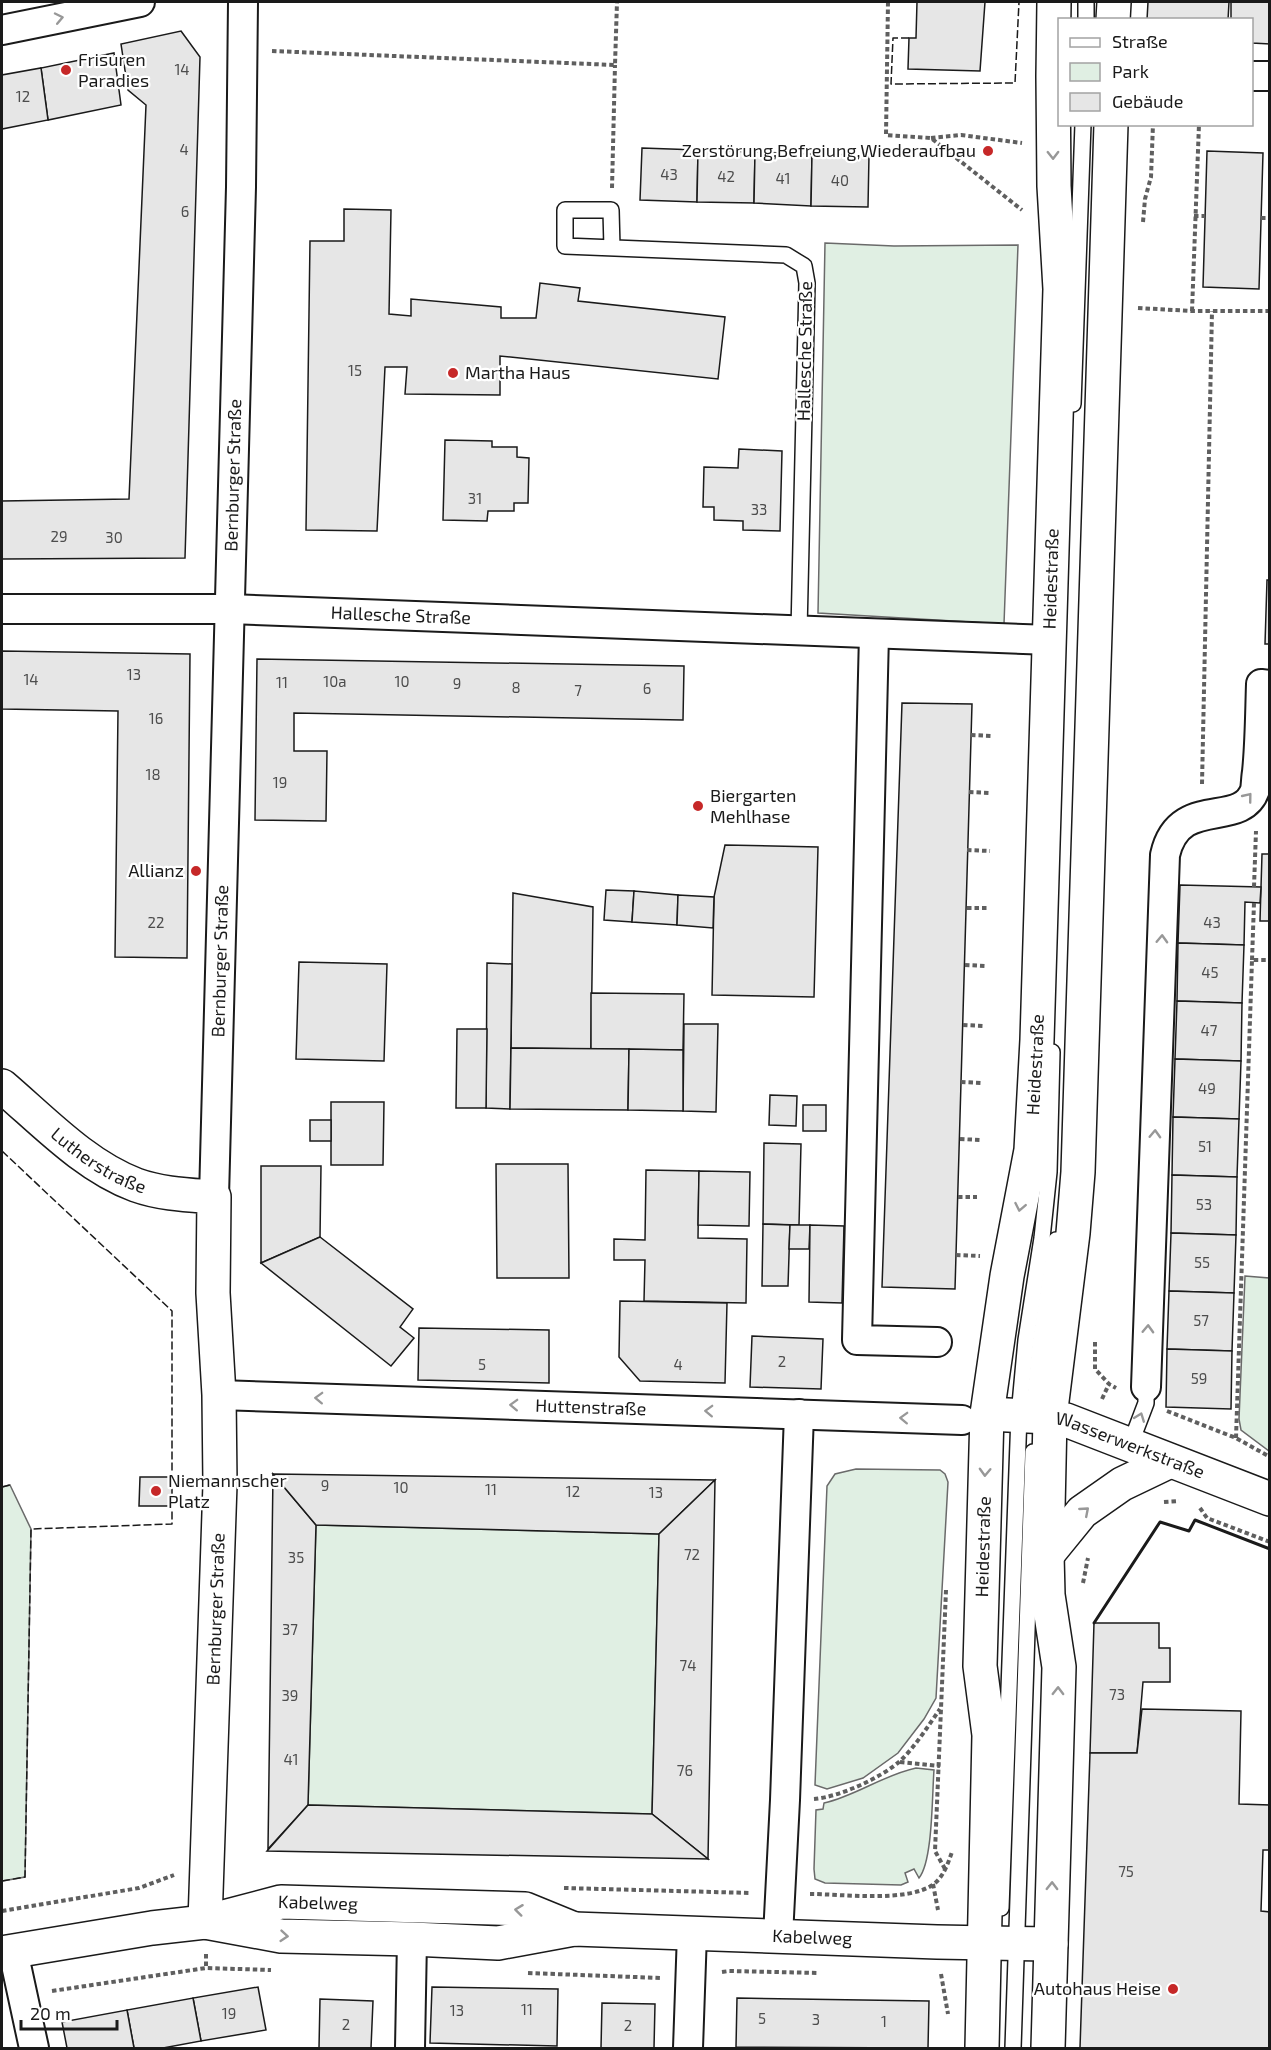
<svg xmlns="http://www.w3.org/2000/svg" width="1271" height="2050" font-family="'Exo 2',sans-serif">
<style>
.green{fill:#e0efe3;stroke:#6a6a6a;stroke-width:1.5}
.building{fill:#e6e6e6;stroke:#1a1a1a;stroke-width:1.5}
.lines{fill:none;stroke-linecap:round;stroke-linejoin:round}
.lane-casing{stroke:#1a1a1a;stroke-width:18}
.street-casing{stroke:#1a1a1a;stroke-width:32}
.secondary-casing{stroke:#1a1a1a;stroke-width:36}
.path{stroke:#5f5f5f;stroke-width:4;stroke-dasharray:4.5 3;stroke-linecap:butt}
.lane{stroke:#fff;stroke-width:15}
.street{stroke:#fff;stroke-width:28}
.secondary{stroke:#fff;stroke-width:33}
.fence{stroke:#1a1a1a;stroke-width:1.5;stroke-dasharray:8 3;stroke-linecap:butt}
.wall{stroke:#1a1a1a;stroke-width:3}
.oneway{stroke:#989898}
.poi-dot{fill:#c62828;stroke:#fff;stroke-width:2}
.labels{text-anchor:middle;stroke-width:4.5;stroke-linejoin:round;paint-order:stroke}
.number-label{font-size:15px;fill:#4d4d4d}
.poi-label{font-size:18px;fill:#1a1a1a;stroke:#fff;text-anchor:start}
.street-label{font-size:18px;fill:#1a1a1a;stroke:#fff}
</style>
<rect width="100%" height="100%" fill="#fff"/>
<!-- green -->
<g class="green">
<path d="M825 243 894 246 1018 245 1004 624 818 613Z"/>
<path d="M1245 1276 1269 1278V1451L1241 1430 1239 1419Z"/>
<path d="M856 1469 940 1470 945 1474 948 1482 936 1698 924 1719 898 1753 863 1778 827 1789 815 1785 827 1486 835 1474Z"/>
<path d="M10 1485 31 1529 25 1877 2 1881V1487Z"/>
<path d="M316 1525 659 1534 652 1814 308 1805Z"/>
<path d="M916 1768 934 1770C932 1794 933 1861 919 1878L914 1869 905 1873 908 1882 901 1885 825 1883 815 1879 814 1869 816 1810 823 1809 824 1803C856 1796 883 1775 916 1768Z"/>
</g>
<!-- building -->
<g class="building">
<path d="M917 2H985L980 71 908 69 909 38H916Z"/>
<path d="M1148 2H1229L1228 20H1147Z"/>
<path d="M1231 2H1270V44L1252 43V20H1231Z"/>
<path d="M181 31 200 57 185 558 2 559V501L129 499 146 105 128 90 121 44Z"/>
<path d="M114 53 121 105 48 120 41 68Z"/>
<path d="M41 68 48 120 2 129V75Z"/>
<path d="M642 148 698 150 697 202 640 200Z"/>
<path d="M698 150 755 152 754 203 697 202Z"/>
<path d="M1207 151 1263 153 1259 289 1203 287Z"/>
<path d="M755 152 812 154 811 206 754 203Z"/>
<path d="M812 154 869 155 868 207 811 206Z"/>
<path d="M344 209 391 210 389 314 411 316V299L501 307V318H536L540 283 580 288 578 301 725 317 718 379 500 356V395L405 394 407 367H385L377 531 306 530 310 241H344Z"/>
<path d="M445 440 492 441V447H517V457L529 458 528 503H514V511H488L487 521 443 520Z"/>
<path d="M739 449 782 451 780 531 743 530V521L714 520V507H703L704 467 738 468Z"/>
<path d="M1267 580H1270V644H1265Z"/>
<path d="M2 651 190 654 187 958 115 957 118 711 2 709Z"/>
<path d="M257 659 684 666 683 720 294 713V751H327L326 821 255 820Z"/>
<path d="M902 703 972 704 955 1289 882 1287Z"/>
<path d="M725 845 818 847 814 997 712 995 714 897Z"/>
<path d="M1262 854H1270V921H1260Z"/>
<path d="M1180 885 1261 887 1260 903 1245 902 1244 945 1178 943Z"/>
<path d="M606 890 634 891 632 922 604 920Z"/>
<path d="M634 891 678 895 677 925 632 922Z"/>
<path d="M513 893 593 907 591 1049 511 1048Z"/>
<path d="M678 895 714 897 713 928 677 925Z"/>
<path d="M1178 943 1244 945 1242 1003 1177 1001Z"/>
<path d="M299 962 387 964 384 1061 296 1059Z"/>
<path d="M487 963 512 964 510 1109 486 1108Z"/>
<path d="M591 993 684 994 683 1050 591 1049Z"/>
<path d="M1177 1001 1242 1003 1241 1061 1175 1059Z"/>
<path d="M684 1024H718L716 1112 683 1111Z"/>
<path d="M457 1029H487L486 1108H456Z"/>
<path d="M511 1048 629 1049 628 1110 510 1109Z"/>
<path d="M629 1049 683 1050V1111L628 1110Z"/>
<path d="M1175 1059 1241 1061 1239 1119 1173 1117Z"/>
<path d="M770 1095 797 1096 796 1126 769 1125Z"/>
<path d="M331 1102H384L383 1165H331Z"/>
<rect x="803" y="1105" width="23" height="26"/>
<path d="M1173 1117 1239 1119 1237 1177 1172 1175Z"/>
<rect x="310" y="1120" width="21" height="21"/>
<path d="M764 1143 801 1144 799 1225 763 1224Z"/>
<path d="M496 1164H568L569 1278H497Z"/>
<path d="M261 1166H321L320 1237 261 1263Z"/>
<path d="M646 1170 699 1171 698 1238 747 1239 746 1303 644 1301 645 1260H614V1239L645 1240Z"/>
<path d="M699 1171 750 1172 749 1226 698 1225Z"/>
<path d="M1172 1175 1237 1177 1236 1235 1171 1233Z"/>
<path d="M763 1224 790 1225 788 1286H762Z"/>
<path d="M790 1225H810L809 1249H789Z"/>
<path d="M810 1225 844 1226 842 1303 809 1302Z"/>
<path d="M1171 1233 1236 1235 1234 1293 1169 1291Z"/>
<path d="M320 1237 413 1309 400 1327 414 1338 391 1366 261 1263Z"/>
<path d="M1169 1291 1234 1293 1232 1351 1167 1349Z"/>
<path d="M620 1301 727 1303 725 1383 640 1381 619 1357Z"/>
<path d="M419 1328 549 1330V1383L418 1380Z"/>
<path d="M752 1336 823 1339 821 1389 750 1387Z"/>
<path d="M1167 1349 1232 1351 1231 1409 1166 1407Z"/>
<path d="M273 1474 316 1525 308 1805 268 1849Z"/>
<path d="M273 1474 715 1480 659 1534 316 1525Z"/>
<path d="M140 1477H172V1506H139Z"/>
<path d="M715 1480 708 1859 652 1814 659 1534Z"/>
<path d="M1094 1623H1159V1648H1170V1682H1143L1137 1753H1090Z"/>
<path d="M1142 1709 1241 1711 1239 1804 1270 1805V1850H1263L1261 1911 1270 1912V2048H1080L1090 1753H1137Z"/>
<path d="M308 1805 652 1814 708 1859 267 1851Z"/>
<path d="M258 1987 266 2030 201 2041 193 1998Z"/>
<path d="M432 1987 558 1989 557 2046 430 2043Z"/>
<path d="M193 1998 201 2041 163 2048H134L127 2010Z"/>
<path d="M737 1998 929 2001 928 2048 736 2047Z"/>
<path d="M320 1999 373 2001 371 2048H319Z"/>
<path d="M602 2003 655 2004 654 2048H601Z"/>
<path d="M127 2010 134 2048H67L62 2022Z"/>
</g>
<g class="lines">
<defs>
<g id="lane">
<path d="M1086 20V2"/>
<path d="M612 248 611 210H565V246L786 255 804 266 807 283 799 631"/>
<path d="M1073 404 1083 124"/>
<path d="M1033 1419 1040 1343 1056 1240"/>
<path d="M1130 1445 1146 1403V1387"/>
<path d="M1001 1908 1019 1415 1026 1340 1042 1238 1049 1172 1052 1052"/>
<path d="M1013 2048 1033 1452"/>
</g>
<g id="street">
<path d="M2 30 140 2"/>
<path d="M1252 76H1270"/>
<path id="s1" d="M2 609H229L1051 640"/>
<path d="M874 634 857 1340 937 1342"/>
<path id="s2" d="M214 1197 241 187 243 2"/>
<path d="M1146 1387 1165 855C1179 793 1241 830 1255 790 1256 785 1256 777 1257 772 1260 743 1260 713 1261 684L1270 685"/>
<path id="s3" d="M219 1395 962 1420"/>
<path d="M778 1936 785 1800 799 1414"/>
<path d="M13 1951 34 2048"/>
<path d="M410 2048 412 1939"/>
<path d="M688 2048 692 1933"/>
</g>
<g id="secondary">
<path d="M1113 20 1114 2"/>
<path id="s4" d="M2 1086C43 1121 85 1166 136 1185 161 1194 188 1195 214 1197L213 1293 219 1395 220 1484 205 1922"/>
<path id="s5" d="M987 1414 1050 1417 1066 1420 1270 1499"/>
<path d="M1047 1555 1082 1512 1122 1484 1170 1461"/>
<path id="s6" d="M205 1922 281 1936 412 1939 498 1943 574 1929 937 1942 1051 1944"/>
<path id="s7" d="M2 1953 152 1928 205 1922 281 1902 525 1909 574 1929"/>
<path id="s8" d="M982 2048 989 1735 980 1666 987 1414 1007 1276 1031 1150 1037 1040 1060 289 1054 186 1053 76 1054 2"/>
<path d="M1048 2048 1059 1667 1048 1595 1047 1555 1050 1417 1073 1233 1078 1172 1111 124"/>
</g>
</defs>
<!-- lane casing -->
<use href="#lane" class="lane-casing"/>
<!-- street casing -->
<use href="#street" class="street-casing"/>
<!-- secondary casing -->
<use href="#secondary" class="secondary-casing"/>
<!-- path -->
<g class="path">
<path d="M888 2 886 135 931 138 1022 210"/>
<path d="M272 51 615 65 617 2"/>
<path d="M931 138 961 135 1022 143"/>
<path d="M612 188 615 65"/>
<path d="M1194 216H1205"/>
<path d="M1261 218H1270"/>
<path d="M1143 222 1145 199 1151 177 1153 124"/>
<path d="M1138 308 1192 311H1270"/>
<path d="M1192 311 1199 124"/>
<path d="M971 735 993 736"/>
<path d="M1202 784 1212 311"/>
<path d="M969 792 990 793"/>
<path d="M967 850 990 851"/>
<path d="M1254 887 1256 831"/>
<path d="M967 908H988"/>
<path d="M1252 960 1254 903"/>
<path d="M965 965 986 966"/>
<path d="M963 1025 984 1026"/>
<path d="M961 1082 982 1083"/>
<path d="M960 1139 980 1140"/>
<path d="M958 1197H977"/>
<path d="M956 1255 980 1256"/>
<path d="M1095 1342V1369L1109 1384 1116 1388"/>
<path d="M1102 1399 1109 1384"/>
<path d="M1167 1411 1236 1438 1270 1457"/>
<path d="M1236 1438 1252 960H1270"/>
<path d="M1164 1502 1179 1501"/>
<path d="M1200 1508 1207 1518 1270 1542"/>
<path d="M1083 1583 1088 1558"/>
<path d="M900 1762 940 1766"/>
<path d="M814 1799C839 1797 881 1778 900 1761 915 1747 928 1726 940 1709"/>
<path d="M945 1869 935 1851 946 1590"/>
<path d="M933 1884 938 1910"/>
<path d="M564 1888 751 1893"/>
<path d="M810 1894C842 1894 908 1903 934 1884 944 1876 948 1863 952 1852"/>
<path d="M2 1911 139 1888 174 1875"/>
<path d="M206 1954V1968"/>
<path d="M722 1972 729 1971 819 1973"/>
<path d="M528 1973 661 1978"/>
<path d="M941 1974 948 2014"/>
<path d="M52 1991 206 1968 271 1970"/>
</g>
<!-- lane -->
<use href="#lane" class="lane"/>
<!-- street -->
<use href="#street" class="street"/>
<!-- secondary -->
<use href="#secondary" class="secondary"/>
<!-- fence -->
<g class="fence">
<path d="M909 38H893L891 84 1015 83 1019 2"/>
<path d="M2 1151 172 1311V1477"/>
<path d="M2 1487 10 1485"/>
<path d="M2 1881 25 1877 31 1529 172 1524V1506"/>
</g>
<!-- wall -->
<path class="wall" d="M1094 1623 1160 1522 1189 1531 1195 1520 1270 1549"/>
</g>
<!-- one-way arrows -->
<defs><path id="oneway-chevron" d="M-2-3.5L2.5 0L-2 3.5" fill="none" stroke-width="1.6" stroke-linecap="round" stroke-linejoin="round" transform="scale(1.5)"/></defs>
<g class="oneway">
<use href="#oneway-chevron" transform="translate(59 18) rotate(-12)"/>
<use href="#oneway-chevron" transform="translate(1053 155) rotate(89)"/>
<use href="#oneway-chevron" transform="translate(1248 797) rotate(-51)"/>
<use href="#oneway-chevron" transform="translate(1162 939) rotate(-88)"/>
<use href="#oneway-chevron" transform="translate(1155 1134) rotate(-88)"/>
<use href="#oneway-chevron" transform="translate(1020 1207) rotate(101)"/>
<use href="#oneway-chevron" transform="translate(1148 1329) rotate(-88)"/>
<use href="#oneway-chevron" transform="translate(319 1398) rotate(-178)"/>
<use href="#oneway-chevron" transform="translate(514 1405) rotate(-178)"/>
<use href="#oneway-chevron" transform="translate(709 1411) rotate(-178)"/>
<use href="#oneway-chevron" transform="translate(1140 1417) rotate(-69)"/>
<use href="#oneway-chevron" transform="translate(904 1418) rotate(-178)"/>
<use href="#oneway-chevron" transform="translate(985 1472) rotate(92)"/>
<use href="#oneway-chevron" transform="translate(1085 1511) rotate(-41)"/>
<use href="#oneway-chevron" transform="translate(1058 1691) rotate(-89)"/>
<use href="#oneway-chevron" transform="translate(1052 1886) rotate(-89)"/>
<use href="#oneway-chevron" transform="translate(519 1910) rotate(-173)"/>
<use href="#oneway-chevron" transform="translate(284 1936) rotate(5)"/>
</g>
<!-- markers -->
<g class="poi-dot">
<circle cx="66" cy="70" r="6"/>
<circle cx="988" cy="151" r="6"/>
<circle cx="453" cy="373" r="6"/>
<circle cx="698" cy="806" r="6"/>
<circle cx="196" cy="871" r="6"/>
<circle cx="156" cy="1491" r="6"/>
<circle cx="1173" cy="1989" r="6"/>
</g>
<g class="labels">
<!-- number labels -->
<g class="number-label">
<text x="182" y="75">14</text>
<text x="23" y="102">12</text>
<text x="184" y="155">4</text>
<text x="669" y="180">43</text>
<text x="726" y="182">42</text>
<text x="783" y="184">41</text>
<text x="840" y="186">40</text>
<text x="185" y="217">6</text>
<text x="355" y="376">15</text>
<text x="475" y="504">31</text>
<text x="759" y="515">33</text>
<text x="59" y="542">29</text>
<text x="114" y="543">30</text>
<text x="134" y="680">13</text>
<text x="31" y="685">14</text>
<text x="335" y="687">10a</text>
<text x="402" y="687">10</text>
<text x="282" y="688">11</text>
<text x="457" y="689">9</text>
<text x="516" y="693">8</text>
<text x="647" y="694">6</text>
<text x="578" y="696">7</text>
<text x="156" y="724">16</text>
<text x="153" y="780">18</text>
<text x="280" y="788">19</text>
<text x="156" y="928">22</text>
<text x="1212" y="928">43</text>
<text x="1210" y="978">45</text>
<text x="1209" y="1036">47</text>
<text x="1207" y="1094">49</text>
<text x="1205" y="1152">51</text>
<text x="1204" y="1210">53</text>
<text x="1202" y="1268">55</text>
<text x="1201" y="1326">57</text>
<text x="782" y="1367">2</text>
<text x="482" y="1370">5</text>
<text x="678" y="1370">4</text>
<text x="1199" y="1384">59</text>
<text x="325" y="1491">9</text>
<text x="401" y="1493">10</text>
<text x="491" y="1495">11</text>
<text x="573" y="1497">12</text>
<text x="656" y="1498">13</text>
<text x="692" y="1560">72</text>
<text x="296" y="1563">35</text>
<text x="290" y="1635">37</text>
<text x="688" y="1671">74</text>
<text x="1117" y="1700">73</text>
<text x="290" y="1701">39</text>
<text x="291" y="1765">41</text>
<text x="685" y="1776">76</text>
<text x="1126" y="1877">75</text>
<text x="527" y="2015">11</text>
<text x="457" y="2016">13</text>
<text x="229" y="2019">19</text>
<text x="762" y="2024">5</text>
<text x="816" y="2025">3</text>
<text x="884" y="2027">1</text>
<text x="346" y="2030">2</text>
<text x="628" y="2031">2</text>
</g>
<!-- poi labels -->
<g class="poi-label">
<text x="78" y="66">Frisuren<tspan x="78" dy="21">Paradies</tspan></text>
<text x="976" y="157" text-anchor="end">Zerstörung,Befreiung,Wiederaufbau</text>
<text x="465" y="379">Martha Haus</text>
<text x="710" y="802">Biergarten<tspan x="710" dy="21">Mehlhase</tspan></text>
<text x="184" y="877" text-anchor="end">Allianz</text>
<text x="168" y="1487">Niemannscher<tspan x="168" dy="21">Platz</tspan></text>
<text x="1161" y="1995" text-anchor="end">Autohaus Heise</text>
</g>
<!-- street labels -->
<g class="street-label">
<text transform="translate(805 351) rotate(-89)" y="6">Hallesche Straße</text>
<text dy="6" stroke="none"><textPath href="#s2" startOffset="722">Bernburger Straße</textPath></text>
<text dy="6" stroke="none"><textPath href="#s8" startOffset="1474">Heidestraße</textPath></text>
<text dy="6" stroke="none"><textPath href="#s1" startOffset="399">Hallesche Straße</textPath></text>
<text dy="6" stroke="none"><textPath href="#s2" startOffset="236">Bernburger Straße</textPath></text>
<text dy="6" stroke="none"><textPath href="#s8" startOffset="988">Heidestraße</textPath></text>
<text dy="6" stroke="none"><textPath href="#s4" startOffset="123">Lutherstraße</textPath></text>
<text dy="6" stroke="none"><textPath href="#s3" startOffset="372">Huttenstraße</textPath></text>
<text dy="6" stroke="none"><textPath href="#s5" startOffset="148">Wasserwerkstraße</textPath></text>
<text dy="6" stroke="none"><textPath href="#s8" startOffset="502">Heidestraße</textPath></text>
<text transform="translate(216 1609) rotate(-88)" y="6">Bernburger Straße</text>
<text dy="6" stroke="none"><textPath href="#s7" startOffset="321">Kabelweg</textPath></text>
<text dy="6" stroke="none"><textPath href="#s6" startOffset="610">Kabelweg</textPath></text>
</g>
</g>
<!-- border -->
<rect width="1271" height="2050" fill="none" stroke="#1a1a1a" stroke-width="6"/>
<!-- legend -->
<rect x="1058" y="18" width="195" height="108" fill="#ffffff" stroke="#a3a3a3" stroke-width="1.5"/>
<rect x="1070" y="38" width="30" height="9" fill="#ffffff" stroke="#a3a3a3" stroke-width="1.5"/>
<text x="1112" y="48" font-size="18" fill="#1a1a1a">Straße</text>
<rect x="1070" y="63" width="30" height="18" fill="#e0efe3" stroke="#a3a3a3" stroke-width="1.5"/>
<text x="1112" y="78" font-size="18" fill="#1a1a1a">Park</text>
<rect x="1070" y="93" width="30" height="18" fill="#e6e6e6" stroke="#a3a3a3" stroke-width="1.5"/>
<text x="1112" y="108" font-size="18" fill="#1a1a1a">Gebäude</text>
<!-- scale -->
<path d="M21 2020v9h96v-9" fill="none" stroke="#1a1a1a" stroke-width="3"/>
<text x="30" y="2020" font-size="18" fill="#1a1a1a" stroke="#ffffff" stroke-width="4.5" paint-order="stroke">20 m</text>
</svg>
